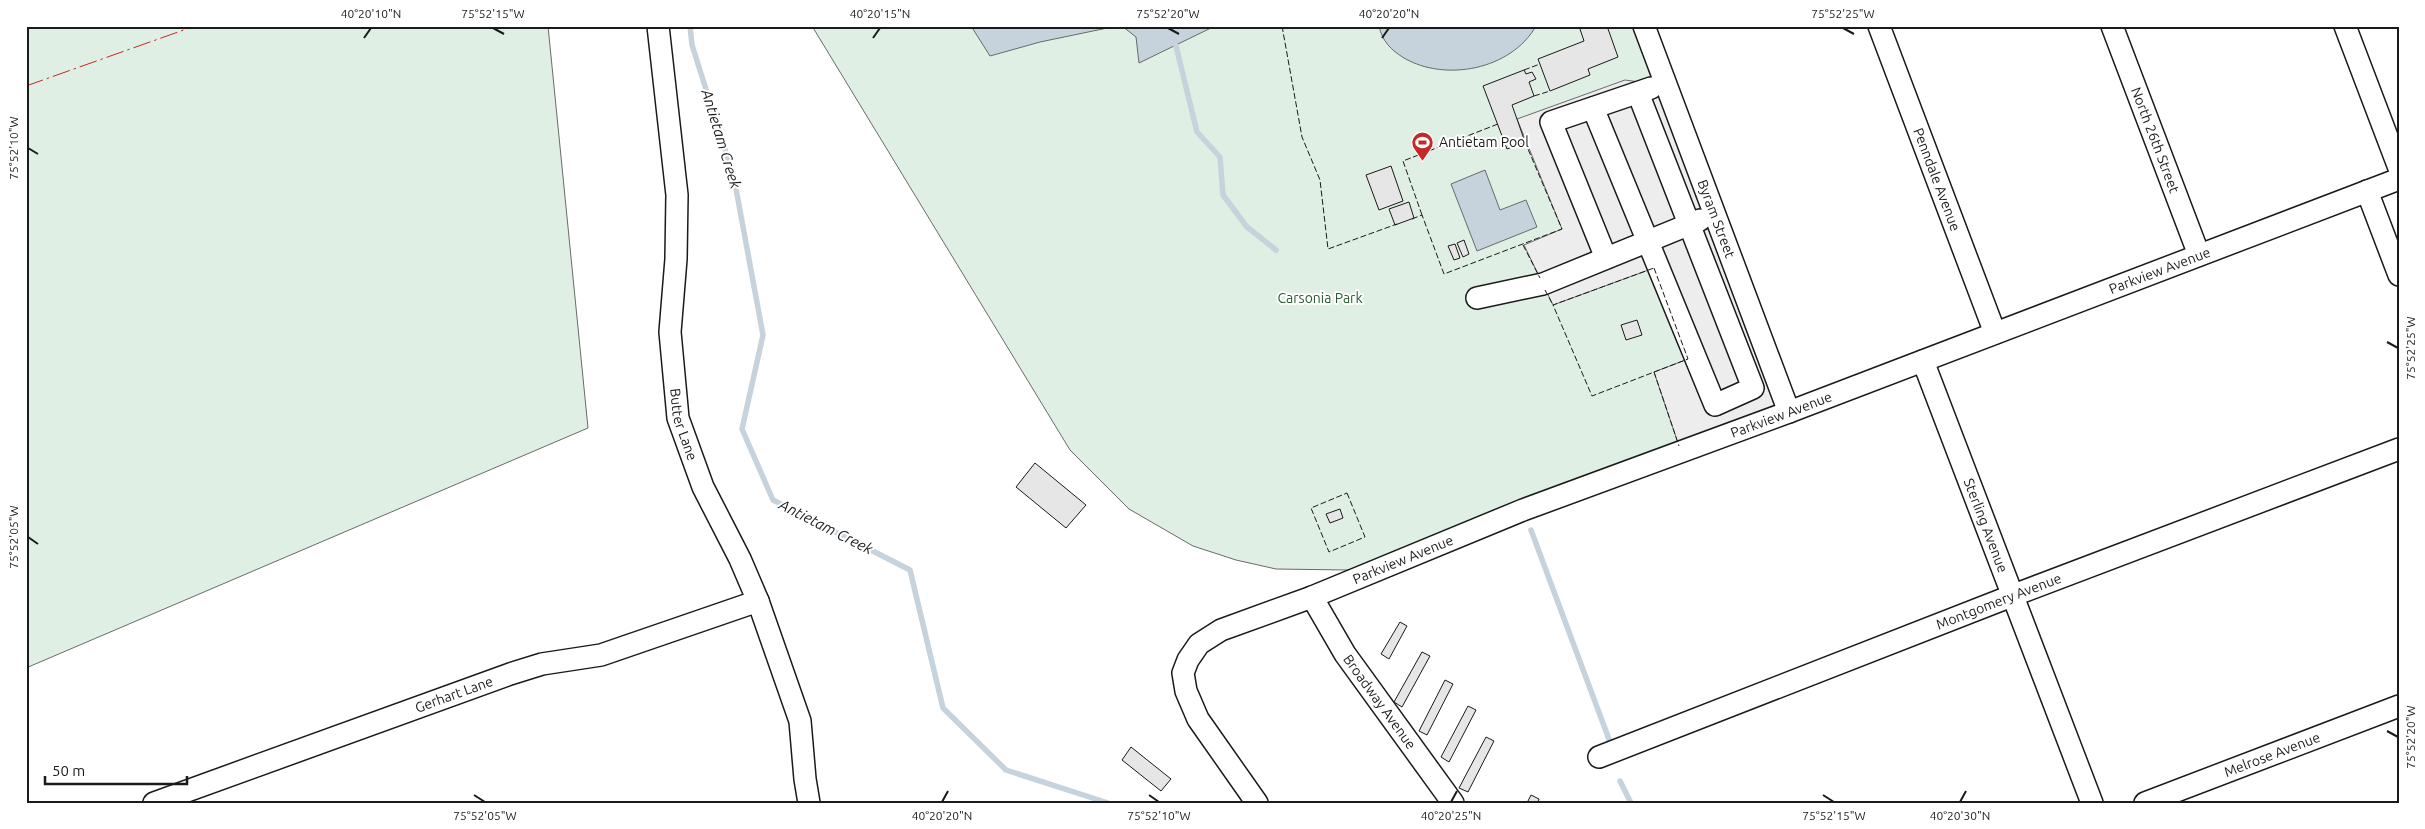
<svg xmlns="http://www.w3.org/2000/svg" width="2425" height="829" font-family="Ubuntu,sans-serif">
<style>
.green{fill:#e0efe3;stroke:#6a6a6a}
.parking{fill:#ededed;stroke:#6a6a6a}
.water{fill:#c6d2dc;stroke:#6a6a6a}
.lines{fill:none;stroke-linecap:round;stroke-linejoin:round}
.stream{stroke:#c6d2dc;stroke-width:5.5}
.building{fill:#e6e6e6;stroke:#1a1a1a}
.minor-casing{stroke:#1a1a1a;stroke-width:24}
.minor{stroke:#fff;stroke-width:21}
.fence{stroke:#1a1a1a;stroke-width:1;stroke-dasharray:6 2.5;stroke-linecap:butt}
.power{stroke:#c62828;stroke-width:1;stroke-dasharray:18 4 2.5 4;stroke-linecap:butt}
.ticks{fill:none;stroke:#1a1a1a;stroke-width:2}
.labels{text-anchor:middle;stroke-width:4;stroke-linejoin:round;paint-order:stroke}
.street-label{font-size:14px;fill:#1a1a1a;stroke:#fff}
.poi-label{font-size:14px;fill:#1a1a1a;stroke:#fff;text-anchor:start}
.park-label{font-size:14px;fill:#2b5a34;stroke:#fff}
.water-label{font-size:15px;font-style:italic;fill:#1a1a1a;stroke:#fff}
.neatline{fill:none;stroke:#1a1a1a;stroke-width:2}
.ticks-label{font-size:12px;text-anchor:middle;fill:#1a1a1a}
</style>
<rect width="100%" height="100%" fill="#fff"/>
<!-- green -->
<g class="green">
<path d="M26 26H548L588 428 26 668Z"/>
<path d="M812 26H1644L1789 412 1408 559 1348 570 1276 569 1236 560 1193 546 1129 509 1070 450Z"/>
</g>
<!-- parking -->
<path class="parking" d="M1653 76 1780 404 1679 446 1654 372 1688 359 1654 268 1553 305 1524 245 1562 229 1517 119 1625 80 1639 82 1649 80Z"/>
<!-- water -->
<g class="water">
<path d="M971 26H1117L1040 42 990 56Z"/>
<path d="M1122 26H1212L1213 27 1139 63 1136 37Z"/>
<path d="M1379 26H1536C1511 70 1445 82 1404 58 1391 50 1382 41 1379 26Z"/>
<path d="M1485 170 1500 210 1526 200 1537 227 1477 251 1451 184Z"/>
</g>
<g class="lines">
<!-- stream -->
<g class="stream">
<path d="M690 26 692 45 734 178 763 335 742 429 773 500 910 570 943 708 1006 770 1108 803"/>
<path d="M1176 46 1197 132 1220 157 1223 195 1247 227 1276 250"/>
<path d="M1531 530 1610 742"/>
<path d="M1620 781 1631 803"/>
</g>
</g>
<!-- building -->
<g class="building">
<path d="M1579 26H1607L1618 57 1588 69 1590 75 1550 91 1538 59 1584 41Z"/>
<path d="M1524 70 1526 74 1532 72 1536 79 1529 82 1534 96 1512 105 1525 142 1507 149 1483 86Z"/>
<path d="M1391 166 1403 201 1379 210 1366 175Z"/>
<path d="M1409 202 1414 218 1395 225 1389 209Z"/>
<path d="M1464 240 1469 254 1463 257 1457 243Z"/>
<path d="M1455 244 1460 258 1454 260 1448 246Z"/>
<path d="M1637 320 1642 335 1626 340 1621 325Z"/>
<path d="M1035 463 1086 505 1066 528 1016 487Z"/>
<path d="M1340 509 1343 518 1330 523 1326 514Z"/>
<path d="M1400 622 1407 626 1389 659 1381 654Z"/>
<path d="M1422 652 1430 656 1402 707 1394 702Z"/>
<path d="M1445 680 1453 684 1427 735 1419 731Z"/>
<path d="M1468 706 1476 710 1449 762 1441 757Z"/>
<path d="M1486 737 1494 741 1468 792 1459 788Z"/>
<path d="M1131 747 1171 779 1161 791 1122 760Z"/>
<path d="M1531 795 1539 799 1538 803H1527Z"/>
</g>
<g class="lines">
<defs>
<g id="minor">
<path id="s1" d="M658 26 677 195 676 259 670 332 678 418 703 487 740 559 758 601 800 721 805 779 809 803"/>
<path id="s2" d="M1644 26 1789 412"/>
<path id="s3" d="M1879 26 1995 333"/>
<path id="s4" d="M2112 26 2199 255"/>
<path d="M2345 26 2399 168"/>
<path d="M1593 108 1715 405 1753 388 1638 93"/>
<path d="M2367 191 2399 275"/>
<path d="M1606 258 1551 122 1651 88"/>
<path d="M1477 298 1543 284 1700 220"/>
<path id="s5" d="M1923 361 2092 803"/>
<path id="s6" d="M1312 597 1345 654 1453 803"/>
<path id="s7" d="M1599 757 2014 595 2399 449"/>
<path id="s8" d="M154 803 510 674 542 664 601 655 758 601"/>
<path id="s9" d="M1257 803 1198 719 1186 691 1183 673 1188 660 1199 644 1221 630 1312 597 1523 510 1789 412 2399 179"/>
<path id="s10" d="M2145 803 2399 706"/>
</g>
</defs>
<!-- minor casing -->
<use href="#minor" class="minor-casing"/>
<!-- minor -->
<use href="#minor" class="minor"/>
<!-- fence -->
<g class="fence">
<path d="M1282 26 1302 137 1320 180 1328 249 1397 224"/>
<path d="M1524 70 1540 64"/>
<path d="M1534 96 1550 91"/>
<path d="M1422 215 1403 161 1498 124"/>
<path d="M1412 219 1422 215 1444 274 1562 229 1525 142"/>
<path d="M1523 245 1540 278"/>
<path d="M1654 268 1688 359 1592 396 1553 305Z"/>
<path d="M1545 290 1553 305"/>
<path d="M1654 372 1679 446"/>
<path d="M1347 493 1365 537 1329 552 1311 508Z"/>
</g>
<!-- power -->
<path class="power" d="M26 86 195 26"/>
</g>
<!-- ticks -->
<path class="ticks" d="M493 28 504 34M1168 28 1179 34M1843 28 1854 34M364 38 371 28M873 38 880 28M1382 38 1389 28M28 148 38 154M2387 342 2398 348M28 537 38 544M2387 731 2398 737M474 795 485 802M1149 795 1159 802M1823 795 1834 802M942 802 948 791M1451 802 1457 791M1960 802 1966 791"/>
<!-- icons -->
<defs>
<symbol id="stadium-pin" viewBox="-11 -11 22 30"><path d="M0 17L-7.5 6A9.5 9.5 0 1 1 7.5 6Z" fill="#c62828" stroke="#fff"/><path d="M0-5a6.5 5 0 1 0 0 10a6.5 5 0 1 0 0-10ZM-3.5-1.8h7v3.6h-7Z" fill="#fff"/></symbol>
</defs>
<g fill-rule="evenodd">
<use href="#stadium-pin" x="1410" y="130" width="25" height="34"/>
</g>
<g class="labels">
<!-- street labels -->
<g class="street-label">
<text dy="5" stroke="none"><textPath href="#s4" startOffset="122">North 26th Street</textPath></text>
<text dy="5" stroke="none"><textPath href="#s3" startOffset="164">Penndale Avenue</textPath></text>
<text dy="5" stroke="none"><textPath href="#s2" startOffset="206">Byram Street</textPath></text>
<text dy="5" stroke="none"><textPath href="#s9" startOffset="1216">Parkview Avenue</textPath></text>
<text dy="5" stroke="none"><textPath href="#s9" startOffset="811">Parkview Avenue</textPath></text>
<text dy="5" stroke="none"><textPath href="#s1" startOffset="401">Butter Lane</textPath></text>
<text dy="5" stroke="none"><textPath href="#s5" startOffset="176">Sterling Avenue</textPath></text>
<text dy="5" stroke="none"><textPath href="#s9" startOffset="406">Parkview Avenue</textPath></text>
<text dy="5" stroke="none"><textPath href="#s7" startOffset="429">Montgomery Avenue</textPath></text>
<text dy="5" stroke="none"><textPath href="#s8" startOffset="319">Gerhart Lane</textPath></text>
<text dy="5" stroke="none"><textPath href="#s6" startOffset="125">Broadway Avenue</textPath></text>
<text dy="5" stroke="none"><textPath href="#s10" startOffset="136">Melrose Avenue</textPath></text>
</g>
<!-- poi labels -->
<g class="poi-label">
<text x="1439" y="147">Antietam Pool</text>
</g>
<!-- park labels -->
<g class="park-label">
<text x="1320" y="303">Carsonia Park</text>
</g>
<!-- water labels -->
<g class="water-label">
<text transform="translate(721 139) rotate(73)" y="5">Antietam Creek</text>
<text transform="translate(826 527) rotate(27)" y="5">Antietam Creek</text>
</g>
</g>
<!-- border -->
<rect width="2425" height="829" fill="none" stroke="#ffffff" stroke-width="55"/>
<!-- scale -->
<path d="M45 776v8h142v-8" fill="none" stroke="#1a1a1a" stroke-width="2.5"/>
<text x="52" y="776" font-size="15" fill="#1a1a1a" stroke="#ffffff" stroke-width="4" paint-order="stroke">50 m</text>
<rect x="28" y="28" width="2370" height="774" class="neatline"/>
<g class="ticks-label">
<text x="371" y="18">40°20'10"N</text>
<text x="493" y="18">75°52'15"W</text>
<text x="880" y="18">40°20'15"N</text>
<text x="1168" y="18">75°52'20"W</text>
<text x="1389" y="18">40°20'20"N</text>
<text x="1843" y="18">75°52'25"W</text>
<text transform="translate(14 148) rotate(-90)" y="4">75°52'10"W</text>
<text transform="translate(2411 348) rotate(-90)" y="4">75°52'25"W</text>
<text transform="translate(14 537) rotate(-90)" y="4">75°52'05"W</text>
<text transform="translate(2411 737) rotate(-90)" y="4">75°52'20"W</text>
<text x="485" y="820">75°52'05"W</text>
<text x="942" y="820">40°20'20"N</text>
<text x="1159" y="820">75°52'10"W</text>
<text x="1451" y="820">40°20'25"N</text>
<text x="1834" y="820">75°52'15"W</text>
<text x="1960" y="820">40°20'30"N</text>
</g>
</svg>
